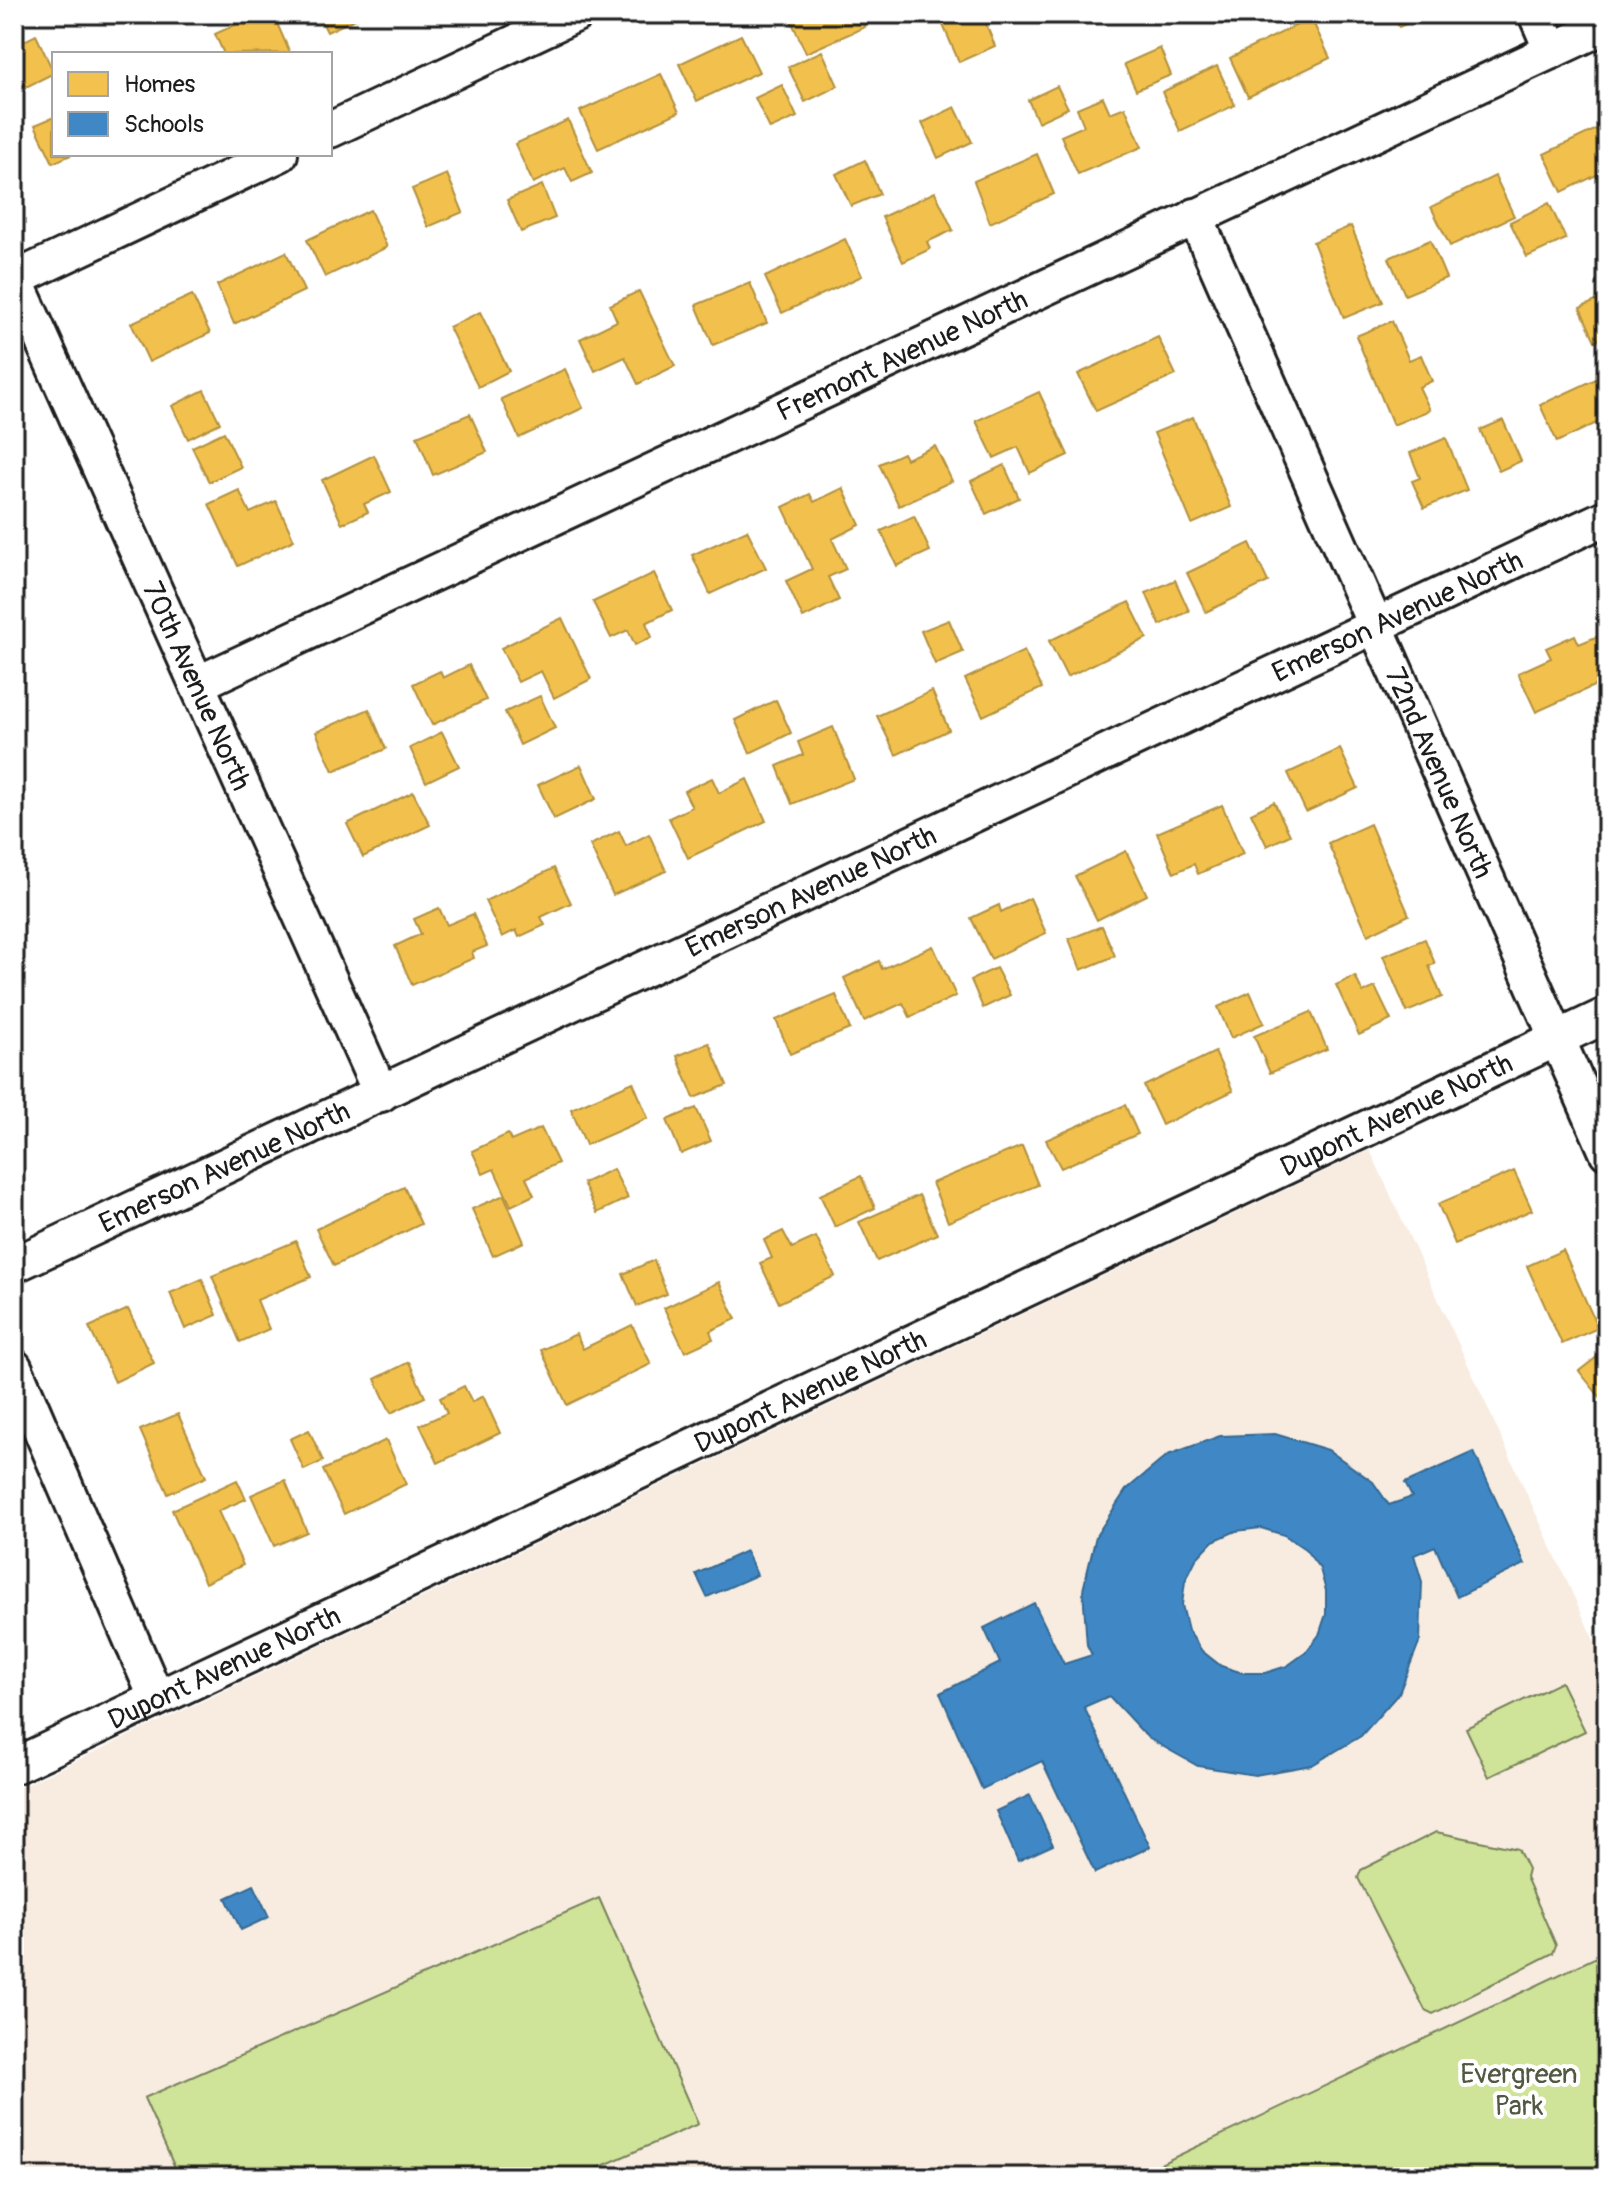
<svg xmlns="http://www.w3.org/2000/svg" width="1621" height="2191" font-family="Pangolin,sans-serif">
<style>
.built{fill:#f8ece0}
.green{fill:#d0e499;stroke:#76805a;stroke-width:2}
.homes{fill:#f2c14e;stroke:#b2903f;stroke-width:2}
.schools{fill:#3f88c5;stroke:#346892;stroke-width:2;fill-rule:evenodd}
.lines{fill:none;stroke-linecap:round;stroke-linejoin:round}
.minor-casing{stroke:#1c1c1c;stroke-width:40}
.minor{stroke:#fff;stroke-width:34}
.labels{text-anchor:middle;stroke-width:8;stroke-linejoin:round;paint-order:stroke}
.street-label{font-size:28px;fill:#1c1c1c;stroke:#fff}
.park-label{font-size:28px;fill:#525842;stroke:#fff}
</style>
<rect width="100%" height="100%" fill="#fff"/>
<filter id="ink" filterUnits="userSpaceOnUse"><feTurbulence type="fractalNoise" baseFrequency=".0125" numOctaves="2"/><feDisplacementMap in="SourceGraphic" scale="16" xChannelSelector="R" yChannelSelector="G"/><feConvolveMatrix kernelMatrix="1 2 1 2 8 2 1 2 1" color-interpolation-filters="sRGB"/></filter>
<g filter="url(#ink)">
<!-- built -->
<path class="built" d="M1370 1150 1607 1669V1952L1133 2177H14V1790Z"/>
<!-- green -->
<g class="green">
<path d="M1561 1682 1585 1731 1489 1777 1466 1728Z"/>
<path d="M1436 1832 1518 1849 1528 1869 1526 1877 1556 1945 1553 1953 1433 2014 1425 2010 1358 1878 1361 1870Z"/>
<path d="M599 1898 698 2124 577 2177H179L144 2098Z"/>
<path d="M1607 1952V2177H1133Z"/>
</g>
<!-- homes -->
<g class="homes">
<path d="M259 14H273L290 53 224 54 215 34Z"/>
<path d="M318 14H366L327 32Z"/>
<path d="M788 14H859L865 27 806 53Z"/>
<path d="M968 14H982L995 46 959 62 943 25Z"/>
<path d="M1393 14H1427L1399 27Z"/>
<path d="M1311 18 1330 58 1248 97 1230 58Z"/>
<path d="M36 35 54 73 20 90 14 79V46Z"/>
<path d="M741 35 759 72 697 101 679 64Z"/>
<path d="M1160 48 1171 75 1136 90 1124 64Z"/>
<path d="M822 51 838 86 805 102 788 67Z"/>
<path d="M1217 66 1235 105 1180 131 1162 92Z"/>
<path d="M661 74 679 112 598 149 580 111Z"/>
<path d="M782 85 797 117 770 129 755 98Z"/>
<path d="M1057 86 1068 108 1038 122 1028 100Z"/>
<path d="M1103 97 1110 113 1125 107 1142 147 1078 174 1061 136 1084 126 1077 108Z"/>
<path d="M955 107 972 142 938 158 922 123Z"/>
<path d="M54 117V154H73L53 163 35 125Z"/>
<path d="M568 120 592 173 572 182 565 168 533 183 515 144Z"/>
<path d="M1607 124V170L1562 192 1544 154Z"/>
<path d="M1037 154 1054 194 990 223 974 181Z"/>
<path d="M865 160 880 194 851 206 836 174Z"/>
<path d="M447 174 463 212 428 227 412 189Z"/>
<path d="M1495 176 1514 216 1450 246 1431 207Z"/>
<path d="M542 185 555 218 521 232 507 200Z"/>
<path d="M935 192 953 230 927 242 930 249 903 262 882 217Z"/>
<path d="M1549 203 1566 239 1527 257 1510 222Z"/>
<path d="M370 210 387 247 325 277 307 240Z"/>
<path d="M1351 226 1383 302 1344 318 1313 242Z"/>
<path d="M845 239 862 276 782 313 765 277Z"/>
<path d="M1430 240 1446 278 1405 295 1389 258Z"/>
<path d="M286 252 304 291 234 324 217 285Z"/>
<path d="M750 283 767 323 713 345 696 305Z"/>
<path d="M639 291 675 366 638 384 625 357 595 371 580 339 617 321 610 305Z"/>
<path d="M192 295 210 333 149 362 131 323Z"/>
<path d="M1607 296V336L1595 341 1580 308Z"/>
<path d="M480 312 509 371 478 387 449 327Z"/>
<path d="M1392 321 1409 360 1421 355 1432 381 1419 387 1430 410 1393 425 1356 336Z"/>
<path d="M1158 337 1176 375 1096 411 1078 374Z"/>
<path d="M565 369 583 408 519 438 501 399Z"/>
<path d="M1596 379 1607 403V418L1557 442 1540 405Z"/>
<path d="M204 390 220 423 188 439 172 406Z"/>
<path d="M1039 392 1068 455 1030 473 1018 447 994 458 976 421Z"/>
<path d="M470 414 487 452 433 475 417 436Z"/>
<path d="M1193 417 1231 507 1192 524 1154 433Z"/>
<path d="M1503 420 1521 461 1499 471 1480 430Z"/>
<path d="M224 432 241 467 209 482 192 447Z"/>
<path d="M1446 438 1467 490 1424 508 1412 481 1420 478 1410 453Z"/>
<path d="M935 446 952 481 899 506 879 464 903 453 906 459Z"/>
<path d="M374 455 391 492 364 504 368 512 342 524 322 480Z"/>
<path d="M1004 465 1019 498 986 514 971 481Z"/>
<path d="M843 488 860 525 832 539 846 569 828 577 839 600 803 618 786 581 812 569 783 507 810 494 814 502Z"/>
<path d="M239 490 250 513 276 501 294 540 238 566 209 504Z"/>
<path d="M914 516 930 551 897 566 881 531Z"/>
<path d="M747 530 766 568 710 594 692 555Z"/>
<path d="M1250 543 1268 582 1206 612 1187 573Z"/>
<path d="M654 573 672 610 646 623 652 637 635 645 628 630 611 638 593 602Z"/>
<path d="M1175 580 1189 611 1160 625 1146 593Z"/>
<path d="M1129 602 1147 638 1067 677 1049 641Z"/>
<path d="M562 618 591 679 554 698 541 671 518 682 501 648Z"/>
<path d="M949 620 963 652 935 664 921 631Z"/>
<path d="M1603 634 1607 643V680L1536 712 1518 673 1551 658 1546 648 1575 635 1579 644Z"/>
<path d="M1024 651 1042 688 983 716 965 679Z"/>
<path d="M469 665 486 700 432 725 413 684 440 671 443 678Z"/>
<path d="M932 691 949 730 896 755 877 716Z"/>
<path d="M540 696 555 728 520 745 505 712Z"/>
<path d="M776 700 791 733 750 753 735 720Z"/>
<path d="M369 709 386 749 333 771 316 732Z"/>
<path d="M833 727 854 779 792 804 777 766 803 755 798 742Z"/>
<path d="M442 732 459 766 426 782 410 748Z"/>
<path d="M1340 749 1358 788 1306 812 1288 773Z"/>
<path d="M581 765 596 799 554 819 538 785Z"/>
<path d="M712 778 719 793 747 779 766 821 688 858 669 818 692 807 684 791Z"/>
<path d="M413 792 430 825 363 857 347 824Z"/>
<path d="M1274 802 1290 835 1267 846 1251 813Z"/>
<path d="M1222 805 1243 854 1198 874 1194 864 1174 873 1157 833Z"/>
<path d="M1370 824 1409 915 1368 935 1328 843Z"/>
<path d="M619 831 626 846 649 834 666 871 613 895 590 845Z"/>
<path d="M1126 851 1147 895 1097 920 1075 876Z"/>
<path d="M554 868 571 903 541 917 545 925 519 937 516 930 502 937 485 901Z"/>
<path d="M1030 898 1046 933 991 959 971 918 999 905 1001 912Z"/>
<path d="M439 908 447 925 473 914 487 946 472 952 474 958 412 985 395 946 421 934 414 919Z"/>
<path d="M1102 926 1115 956 1081 970 1069 939Z"/>
<path d="M1425 939 1435 964 1429 966 1442 997 1407 1012 1383 956Z"/>
<path d="M933 946 956 996 910 1017 903 1003 864 1021 844 978 879 961 882 969Z"/>
<path d="M996 968 1010 995 983 1008 971 980Z"/>
<path d="M1355 976 1363 993 1375 987 1391 1020 1359 1035 1336 985Z"/>
<path d="M1250 992 1264 1023 1231 1038 1218 1007Z"/>
<path d="M836 995 850 1029 790 1054 776 1020Z"/>
<path d="M1311 1012 1327 1049 1270 1073 1254 1036Z"/>
<path d="M709 1043 727 1085 694 1098 677 1056Z"/>
<path d="M1215 1052 1233 1091 1162 1125 1144 1086Z"/>
<path d="M633 1082 648 1118 586 1145 571 1109Z"/>
<path d="M1125 1105 1138 1134 1061 1168 1046 1140Z"/>
<path d="M696 1108 711 1141 681 1154 667 1120Z"/>
<path d="M541 1128 558 1163 526 1178 534 1195 511 1206 494 1169 483 1174 472 1151 508 1134 511 1141Z"/>
<path d="M1022 1146 1038 1185 948 1222 932 1183Z"/>
<path d="M613 1169 628 1198 597 1213 583 1183Z"/>
<path d="M1514 1171 1532 1210 1455 1244 1438 1204Z"/>
<path d="M861 1176 875 1208 835 1227 820 1195Z"/>
<path d="M404 1187 421 1224 334 1266 316 1229Z"/>
<path d="M504 1195 524 1242 493 1256 472 1209Z"/>
<path d="M919 1195 937 1234 877 1261 859 1222Z"/>
<path d="M783 1231 792 1248 816 1237 835 1276 779 1303 760 1263 772 1258 764 1240Z"/>
<path d="M296 1241 311 1277 257 1300 269 1329 240 1342 212 1276Z"/>
<path d="M1563 1250 1598 1328 1562 1344 1527 1266Z"/>
<path d="M654 1260 667 1294 637 1306 623 1274Z"/>
<path d="M202 1279 217 1315 185 1329 170 1293Z"/>
<path d="M719 1282 736 1319 710 1331 713 1339 685 1352 664 1308Z"/>
<path d="M128 1309 154 1363 115 1382 89 1327Z"/>
<path d="M632 1325 651 1364 567 1405 541 1350 576 1334 583 1349Z"/>
<path d="M1607 1349V1406L1579 1371Z"/>
<path d="M409 1362 425 1397 391 1413 375 1379Z"/>
<path d="M464 1386 472 1402 483 1396 500 1433 438 1463 420 1425 447 1413 440 1398Z"/>
<path d="M178 1414 206 1477 168 1494 140 1430Z"/>
<path d="M309 1430 323 1461 304 1470 290 1439Z"/>
<path d="M386 1440 406 1484 344 1514 323 1470Z"/>
<path d="M237 1480 246 1499 218 1511 243 1565 205 1583 172 1510Z"/>
<path d="M285 1480 307 1532 274 1546 251 1495Z"/>
</g>
<!-- schools -->
<g class="schools">
<path d="M1275 1434 1328 1450 1373 1482 1389 1505 1412 1497 1405 1483 1474 1452 1525 1564 1457 1597 1435 1546 1414 1555 1422 1582 1420 1640 1399 1693 1361 1736 1312 1765 1255 1775 1198 1766 1148 1738 1109 1696 1084 1707 1150 1847 1095 1873 1042 1761 982 1789 940 1693 1000 1663 984 1628 1034 1603 1064 1664 1092 1655 1087 1645 1083 1590 1096 1536 1126 1490 1168 1455 1220 1436ZM1261 1528 1284 1535 1305 1549 1320 1569 1326 1591V1614L1319 1635 1305 1653 1287 1666 1265 1673H1243L1221 1666 1202 1651 1188 1630 1182 1605 1185 1581 1196 1559 1213 1541 1236 1531Z"/>
<path d="M746 1551 757 1575 707 1597 696 1574Z"/>
<path d="M1030 1795 1053 1845 1018 1861 996 1811Z"/>
<path d="M254 1885 269 1917 241 1930 226 1898Z"/>
</g>
<g class="lines">
<defs>
<g id="minor">
<path d="M1536 14 1552 51"/>
<path d="M330 130 576 14"/>
<path id="s1" d="M1195 216 1607 1152"/>
<path id="s2" d="M14 277 381 1094"/>
<path d="M15 279 280 154"/>
<path id="s3" d="M197 684 1607 25"/>
<path id="s4" d="M14 1265 1607 517"/>
<path d="M14 1367 156 1697"/>
<path id="s5" d="M14 1766 1607 1015"/>
</g>
</defs>
<!-- minor casing -->
<use href="#minor" class="minor-casing"/>
<!-- minor -->
<use href="#minor" class="minor"/>
</g>
</g>
<g class="labels">
<!-- street labels -->
<g class="street-label">
<text dy="10" stroke="none"><textPath href="#s3" startOffset="778">Fremont Avenue North</textPath></text>
<text dy="10" stroke="none"><textPath href="#s4" startOffset="1528">Emerson Avenue North</textPath></text>
<text dy="10" stroke="none"><textPath href="#s2" startOffset="448">70th Avenue North</textPath></text>
<text dy="10" stroke="none"><textPath href="#s1" startOffset="608">72nd Avenue North</textPath></text>
<text dy="10" stroke="none"><textPath href="#s4" startOffset="880">Emerson Avenue North</textPath></text>
<text dy="10" stroke="none"><textPath href="#s5" startOffset="1528">Dupont Avenue North</textPath></text>
<text dy="10" stroke="none"><textPath href="#s4" startOffset="232">Emerson Avenue North</textPath></text>
<text dy="10" stroke="none"><textPath href="#s5" startOffset="880">Dupont Avenue North</textPath></text>
<text dy="10" stroke="none"><textPath href="#s5" startOffset="232">Dupont Avenue North</textPath></text>
</g>
<!-- park labels -->
<g class="park-label">
<text x="1519" y="2083">Evergreen<tspan x="1519" dy="32">Park</tspan></text>
</g>
</g>
<!-- margin -->
<rect width="1621" height="2191" fill="none" stroke="#fff" stroke-width="48"/>
<rect x="24" y="24" width="1573" height="2143" fill="none" stroke="#1c1c1c" stroke-width="3" filter="url(#ink)"/>
<!-- legend -->
<rect x="52" y="52" width="280" height="104" fill="#ffffff" stroke="#a4a4a4" stroke-width="2"/>
<rect x="68" y="72" width="40" height="24" fill="#f2c14e" stroke="#a4a4a4" stroke-width="2"/>
<text x="124" y="92" font-size="24" fill="#1c1c1c">Homes</text>
<rect x="68" y="112" width="40" height="24" fill="#3f88c5" stroke="#a4a4a4" stroke-width="2"/>
<text x="124" y="132" font-size="24" fill="#1c1c1c">Schools</text>
</svg>
